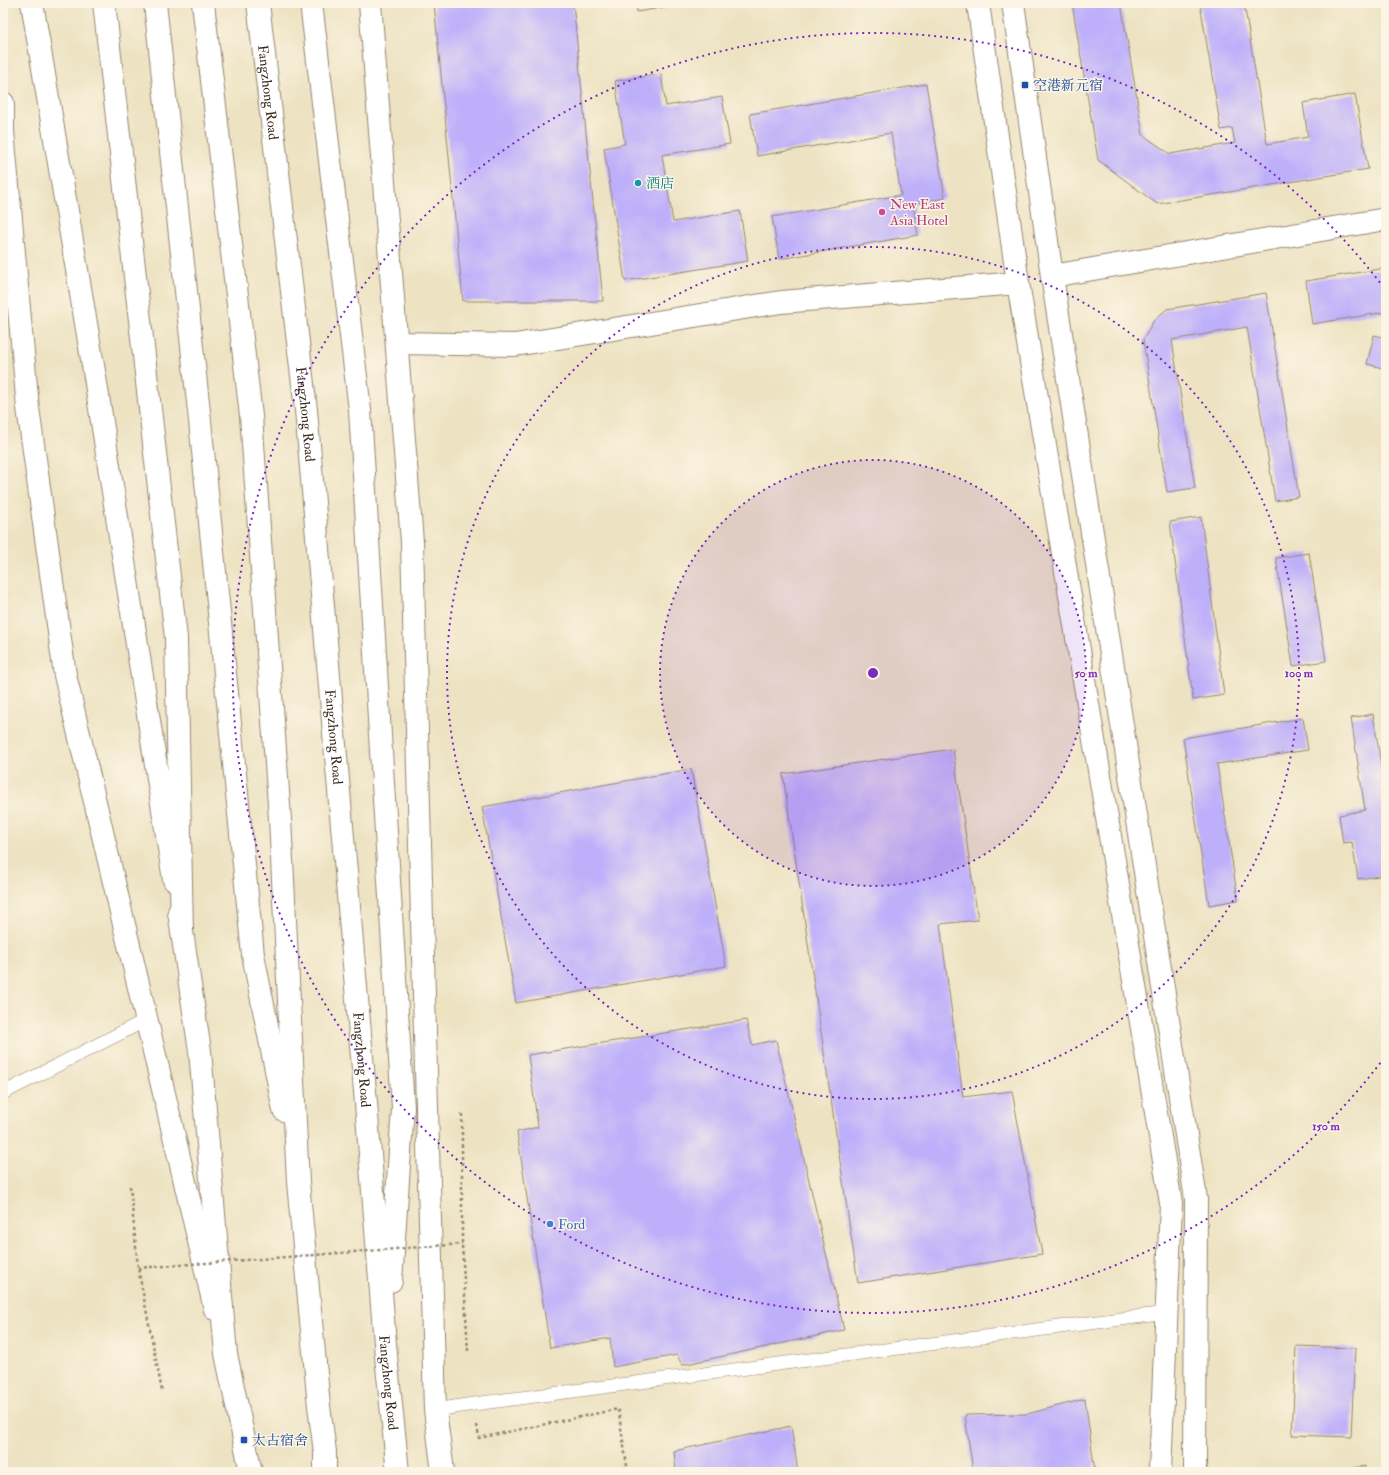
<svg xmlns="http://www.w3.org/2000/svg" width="1389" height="1475" font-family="'IM FELL Double Pica','Noto Serif SC',serif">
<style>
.building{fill:#bdaffa}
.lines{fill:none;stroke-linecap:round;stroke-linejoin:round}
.service-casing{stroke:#948670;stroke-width:14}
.minor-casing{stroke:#948670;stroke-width:24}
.tertiary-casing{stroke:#948670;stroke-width:24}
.secondary-casing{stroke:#948670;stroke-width:24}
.primary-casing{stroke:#948670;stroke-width:24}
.trunk-casing{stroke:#948670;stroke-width:24}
.path{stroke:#948670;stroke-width:2.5;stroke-dasharray:3 3;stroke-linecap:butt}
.service{stroke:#fff;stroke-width:13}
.minor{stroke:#fff;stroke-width:22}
.tertiary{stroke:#fff;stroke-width:22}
.secondary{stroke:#fff;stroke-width:22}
.primary{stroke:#fff;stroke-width:22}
.trunk{stroke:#fff;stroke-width:22}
.path-bridge{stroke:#948670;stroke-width:2.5;stroke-dasharray:3 3;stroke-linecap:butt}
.ring{fill:none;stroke:#7b2cbf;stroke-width:2;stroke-dasharray:2 4}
.transit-dot{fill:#1a4fb4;stroke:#fcf5e5;stroke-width:1.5}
.culture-dot{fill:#0f9aa8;stroke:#fcf5e5;stroke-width:1.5}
.hotel-dot{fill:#d1479c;stroke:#fcf5e5;stroke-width:1.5}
.shop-dot{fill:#3f7fe0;stroke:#fcf5e5;stroke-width:1.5}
.labels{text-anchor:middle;stroke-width:3;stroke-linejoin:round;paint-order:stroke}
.transit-label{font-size:14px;fill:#164399;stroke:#fcf5e5;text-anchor:start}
.street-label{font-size:14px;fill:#3b2a1e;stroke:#fcf5e5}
.culture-label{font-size:14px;fill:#0d838f;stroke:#fcf5e5;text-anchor:start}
.hotel-label{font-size:14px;fill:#b23c85;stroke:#fcf5e5;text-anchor:start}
.shop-label{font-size:14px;fill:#366cbe;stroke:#fcf5e5;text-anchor:start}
.centre{fill:#7b2cbf;stroke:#fcf5e5;stroke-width:2}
.ring-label{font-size:12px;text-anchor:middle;font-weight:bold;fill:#7b2cbf;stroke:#fcf5e5;stroke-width:3;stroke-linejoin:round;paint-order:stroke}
</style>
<rect width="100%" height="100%" fill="#fcf5e5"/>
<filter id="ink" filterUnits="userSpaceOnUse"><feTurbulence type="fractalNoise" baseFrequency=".025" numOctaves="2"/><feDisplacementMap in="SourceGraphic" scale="8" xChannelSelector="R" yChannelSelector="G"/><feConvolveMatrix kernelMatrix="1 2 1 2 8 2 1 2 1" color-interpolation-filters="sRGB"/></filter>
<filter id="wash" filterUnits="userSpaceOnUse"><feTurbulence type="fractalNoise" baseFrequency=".012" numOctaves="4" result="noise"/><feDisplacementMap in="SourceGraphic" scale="16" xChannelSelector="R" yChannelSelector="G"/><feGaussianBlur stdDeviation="0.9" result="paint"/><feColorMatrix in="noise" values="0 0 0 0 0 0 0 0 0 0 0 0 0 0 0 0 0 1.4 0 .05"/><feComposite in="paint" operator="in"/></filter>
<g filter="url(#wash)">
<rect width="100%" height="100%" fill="#ede3c3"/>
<g id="blocks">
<!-- building -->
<g class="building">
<path d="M434 3H573L603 301H463Z"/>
<path d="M636 3H684V4L637 12Z"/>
<path d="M1072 3H1121L1143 135 1170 154 1235 143 1232 128 1221 130 1200 3H1244L1267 144 1308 137 1303 103 1355 94 1368 169 1157 204 1098 160Z"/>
<path d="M661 74 666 106 722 97 730 144 662 155 673 222 740 211 748 261 625 281 604 148 625 144 615 81Z"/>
<path d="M926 84 945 198 913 204 918 235 779 259 772 217 901 195 891 133 757 156 750 114Z"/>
<path d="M1386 268V312L1312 324 1306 281Z"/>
<path d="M1266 293 1299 497 1275 501 1247 327 1172 340 1195 488 1167 492 1143 340 1154 320 1167 309Z"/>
<path d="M1374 335 1386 338V369L1367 364Z"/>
<path d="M1201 517 1224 695 1193 700 1170 522Z"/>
<path d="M1309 553 1326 661 1293 666 1276 558Z"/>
<path d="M1373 714 1386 797V875L1358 879 1352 842 1343 843 1339 815 1365 810 1351 718Z"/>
<path d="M1303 718 1308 750 1217 764 1238 900 1209 905 1183 738Z"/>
<path d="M953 749 978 920 940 924 963 1097 1012 1091 1042 1254 858 1283 783 774Z"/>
<path d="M691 769 726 966 516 1003 482 807Z"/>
<path d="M746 1020 752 1045 776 1040 844 1330 682 1365 677 1355 613 1367 610 1338 550 1348 517 1132 538 1127 528 1055Z"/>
<path d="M1296 1346 1355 1348 1351 1437 1292 1435Z"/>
<path d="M1085 1399 1095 1472H973L965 1415 1027 1414Z"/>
<path d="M791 1426 798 1472H676L674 1451Z"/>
<path d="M1365 1466V1472H1339V1471Z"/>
</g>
</g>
</g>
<g filter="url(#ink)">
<use href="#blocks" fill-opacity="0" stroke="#948670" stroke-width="1"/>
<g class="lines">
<defs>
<g id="service">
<path d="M3 1093 146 1020"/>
<path d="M435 1410 474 1404 1166 1313"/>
</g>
<g id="minor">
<path d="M1052 276 1386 219"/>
<path d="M397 343 515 345 781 302 1018 283"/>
</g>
<g id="tertiary">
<path d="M978 3 1018 283 1171 1203 1160 1472"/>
<path d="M1013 3 1052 276 1196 1199 1195 1472"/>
</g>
<path id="secondary" d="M3 103V131L28 408 65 675 215 1309"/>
<g id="primary">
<path d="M32 3 95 377 174 880"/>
<path d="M370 3 412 542 435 1410 443 1472"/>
<path d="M179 912 200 1051 226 1354 251 1472"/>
</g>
<g id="trunk">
<path d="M104 3 176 638 182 932"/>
<path d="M155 3 200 421 253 955 284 1110"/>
<path d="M203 3 251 416 280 819 298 1182 319 1406 325 1452V1472"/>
<path id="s1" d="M258 3 306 410 366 1103 386 1356 398 1472"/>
<path d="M311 3 360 410 403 1108 391 1281"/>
</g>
</defs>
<!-- service casing -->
<use href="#service" class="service-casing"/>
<!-- minor casing -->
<use href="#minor" class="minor-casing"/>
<!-- tertiary casing -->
<use href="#tertiary" class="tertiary-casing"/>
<!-- secondary casing -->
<use href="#secondary" class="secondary-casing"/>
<!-- primary casing -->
<use href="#primary" class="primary-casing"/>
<!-- trunk casing -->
<use href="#trunk" class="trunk-casing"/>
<!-- path -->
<g class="path">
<path d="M462 1114V1244L468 1351"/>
<path d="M130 1186 138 1268 162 1391"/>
<path d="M477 1425 479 1438 618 1409 628 1472"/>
</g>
<!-- service -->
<use href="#service" class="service"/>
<!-- minor -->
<use href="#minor" class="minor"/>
<!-- tertiary -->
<use href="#tertiary" class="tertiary"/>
<!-- secondary -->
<use href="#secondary" class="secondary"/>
<!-- primary -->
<use href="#primary" class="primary"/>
<!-- trunk -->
<use href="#trunk" class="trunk"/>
<!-- path-bridge -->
<path class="path-bridge" d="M138 1268 462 1244"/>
</g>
</g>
<!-- distance rings -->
<circle cx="873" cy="673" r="213" fill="#7b2cbf" fill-opacity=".12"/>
<g class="ring">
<circle cx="873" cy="673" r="213"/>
<circle cx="873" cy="673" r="426"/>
<path d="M1384 1058A640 640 0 1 1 1384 288"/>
</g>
<!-- markers -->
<g class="transit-dot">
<rect x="1021" y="81" width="8" height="8" rx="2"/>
<rect x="240" y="1436" width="8" height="8" rx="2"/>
</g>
<circle class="culture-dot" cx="638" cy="183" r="4"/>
<circle class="hotel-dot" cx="882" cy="212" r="4"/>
<circle class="shop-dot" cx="550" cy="1224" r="4"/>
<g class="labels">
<!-- transit labels -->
<g class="transit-label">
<text x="1033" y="90">空港新元宿</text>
<text x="252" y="1445">太古宿舍</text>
</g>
<!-- street labels -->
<g class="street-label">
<text dy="5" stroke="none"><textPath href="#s1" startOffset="90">Fangzhong Road</textPath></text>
<text dy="5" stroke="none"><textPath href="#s1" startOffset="414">Fangzhong Road</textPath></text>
<text dy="5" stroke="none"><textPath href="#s1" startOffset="738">Fangzhong Road</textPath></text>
<text dy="5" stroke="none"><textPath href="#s1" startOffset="1062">Fangzhong Road</textPath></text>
<text dy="5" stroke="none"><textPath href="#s1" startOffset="1386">Fangzhong Road</textPath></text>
</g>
<!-- culture labels -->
<g class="culture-label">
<text x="646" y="188">酒店</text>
</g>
<!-- hotel labels -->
<g class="hotel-label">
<text x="890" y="209">New East<tspan x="890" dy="16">Asia Hotel</tspan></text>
</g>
<!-- shop labels -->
<g class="shop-label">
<text x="558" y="1229">Ford</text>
</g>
</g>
<circle cx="873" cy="673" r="6" class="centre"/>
<g class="ring-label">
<text x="1086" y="677">50 m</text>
<text x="1299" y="677">100 m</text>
<text x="1326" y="1130">150 m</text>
</g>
<!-- margin -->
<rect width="1389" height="1475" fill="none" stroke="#fcf5e5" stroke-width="16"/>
</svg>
